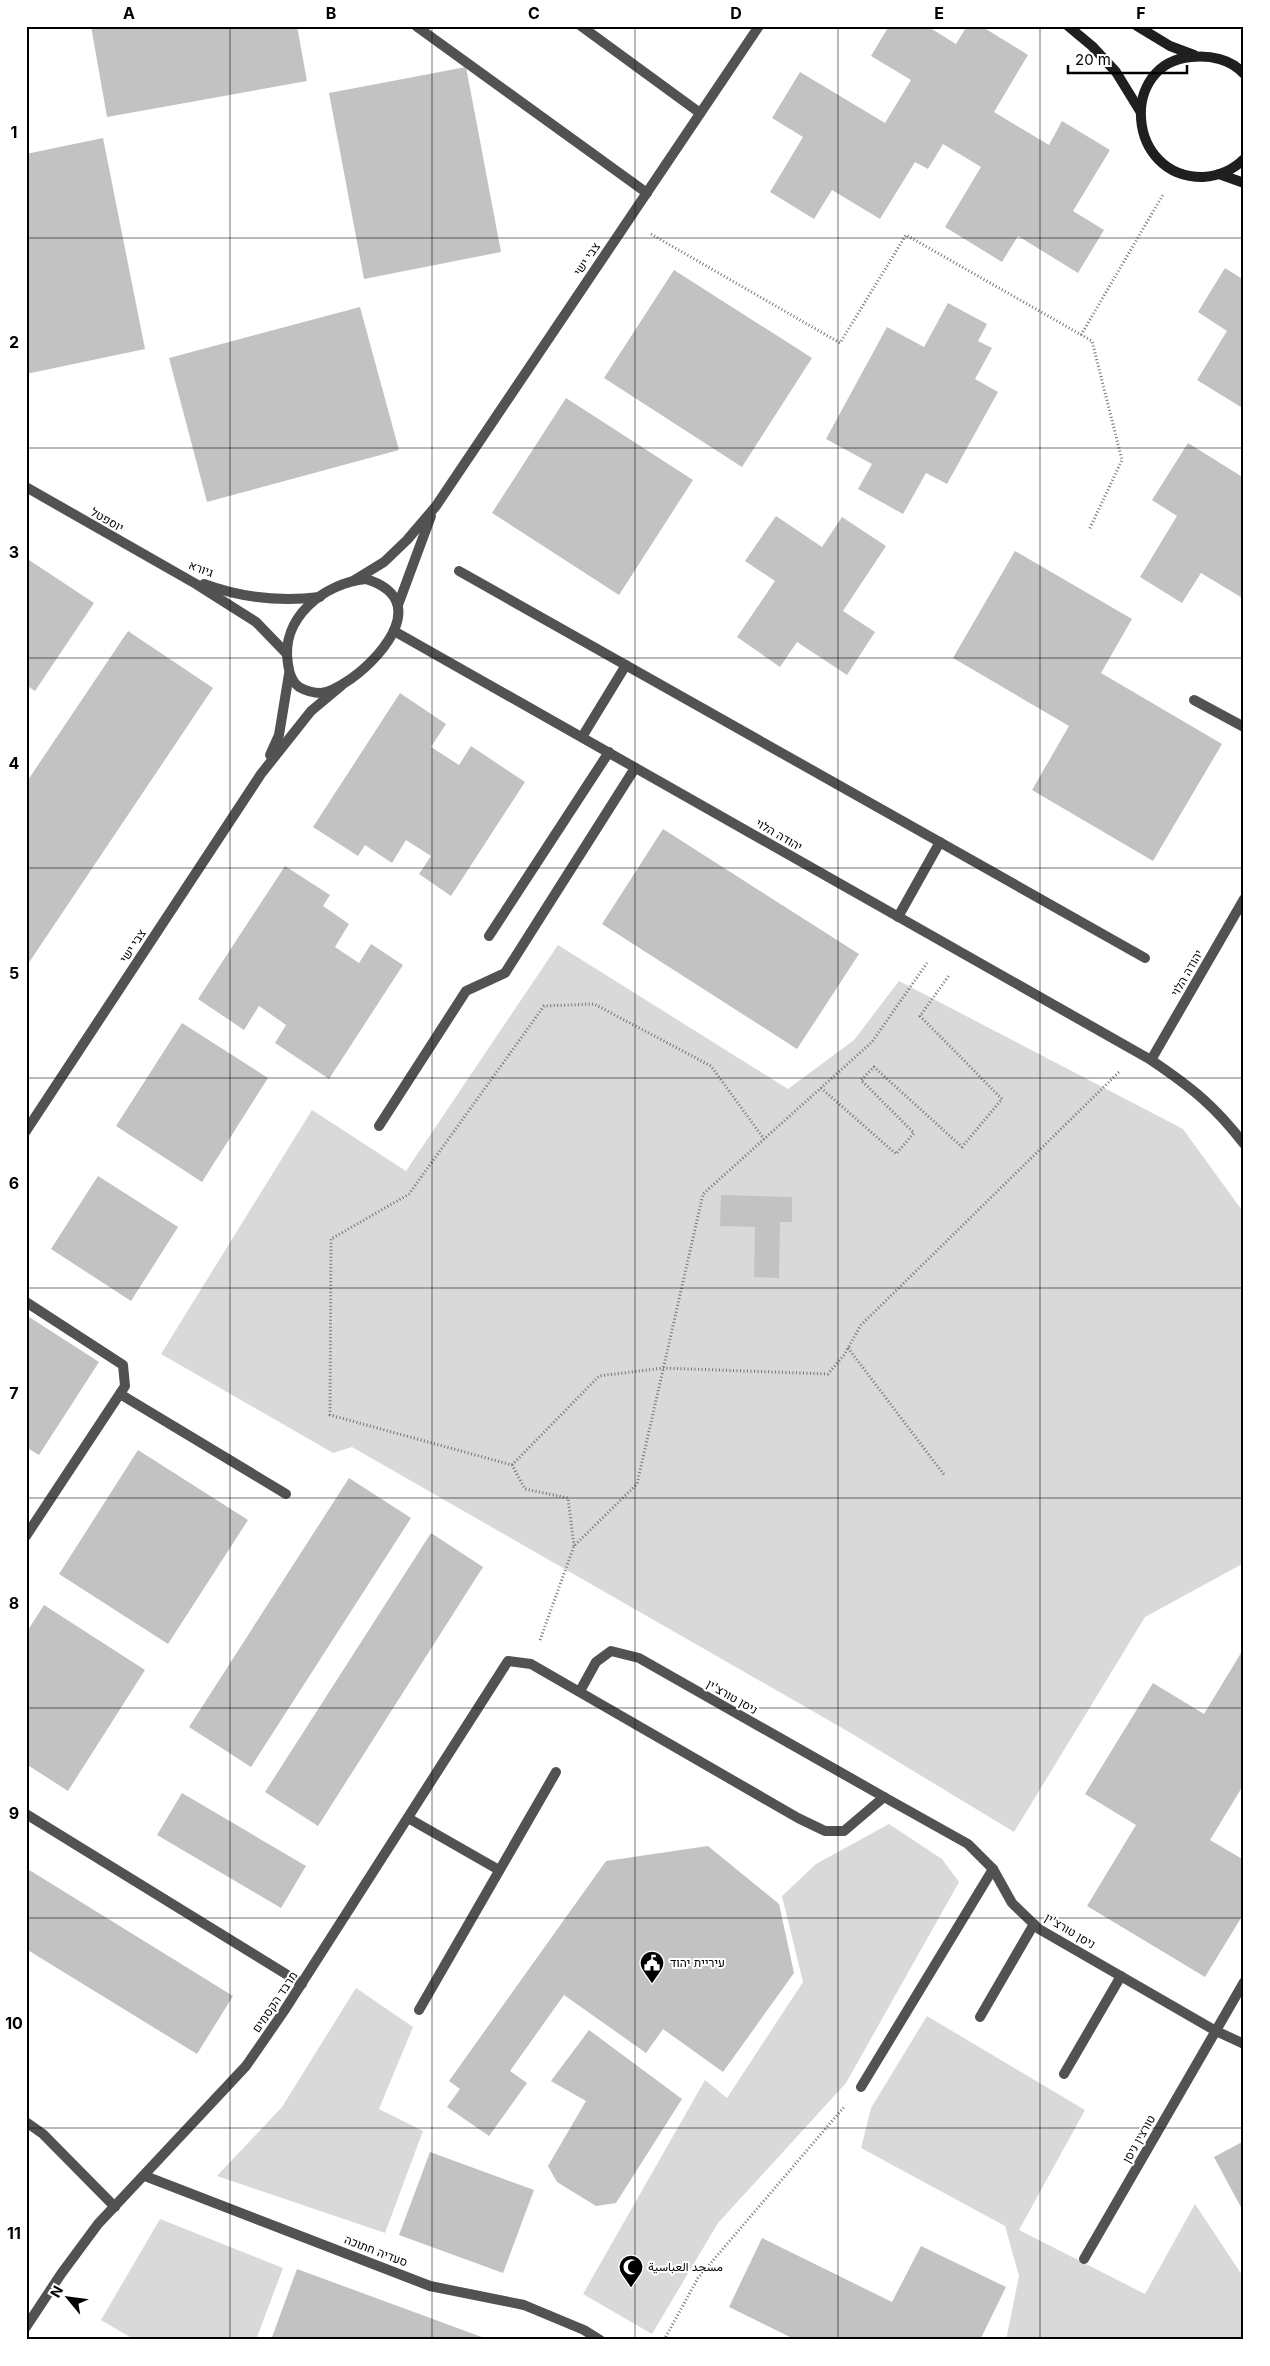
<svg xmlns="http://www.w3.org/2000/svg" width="1270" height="2366" font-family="Inter,Vazirmatn,Heebo,sans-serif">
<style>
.green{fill:#d9d9d9}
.building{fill:#c2c2c2}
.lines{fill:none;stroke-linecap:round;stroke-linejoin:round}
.path{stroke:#747474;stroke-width:3;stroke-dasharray:1 2.5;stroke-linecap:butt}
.lane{stroke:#525252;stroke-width:10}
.street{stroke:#525252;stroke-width:10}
.secondary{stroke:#1f1f1f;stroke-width:10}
.grid{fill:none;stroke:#000;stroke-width:1;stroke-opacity:0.55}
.labels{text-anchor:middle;stroke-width:4;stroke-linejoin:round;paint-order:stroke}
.street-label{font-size:12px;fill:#000;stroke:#fff}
.poi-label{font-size:12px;fill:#000;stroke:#fff;text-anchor:start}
.neatline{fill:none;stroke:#000;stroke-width:2}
.grid-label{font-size:16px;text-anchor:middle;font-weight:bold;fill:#000}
</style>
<rect width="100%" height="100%" fill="#fff"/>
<!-- green -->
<g class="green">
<path d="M558 945 788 1089 854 1040 899 981 1183 1129 1244 1213V1563L1145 1617 1014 1832 849 1732 352 1447 333 1453 161 1354 312 1110 406 1171Z"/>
<path d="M889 1824 942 1859 959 1882 846 2083 718 2223 652 2334 583 2294 705 2080 727 2098 803 1982 782 1896 816 1864Z"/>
<path d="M356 1988 413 2027 379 2109 423 2131 385 2233 217 2176 282 2107Z"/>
<path d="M927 2016 1085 2110 1019 2230 1145 2294 1195 2204 1244 2278V2340H1006L1019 2276 1005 2226 861 2148 871 2108Z"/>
<path d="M160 2219 283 2268 256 2340H135L101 2320Z"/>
</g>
<!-- building -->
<g class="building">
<path d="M91 26H297L307 81 107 117Z"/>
<path d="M889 26H927L956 44 967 26H981L1028 55 994 112 1049 145 1062 121 1110 150 1073 211 1104 230 1078 273 1018 236 1002 262 945 227 981 167 943 144 928 169 915 162 880 219 832 190 814 219 770 192 803 137 772 118 800 72 885 123 911 80 871 56Z"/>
<path d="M466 67 501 252 364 279 329 93Z"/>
<path d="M103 138 145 349 26 374V154Z"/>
<path d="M1225 268 1244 280V409L1197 380 1227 331 1198 312Z"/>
<path d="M674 270 812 358 742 467 604 378Z"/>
<path d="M948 303 987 324 978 341 992 348 975 379 998 392 947 484 926 473 903 514 858 489 872 464 826 439 887 327 924 347Z"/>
<path d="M360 307 399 450 207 502 169 358Z"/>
<path d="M566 398 693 480 619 595 492 513Z"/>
<path d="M1188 443 1244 478V599L1201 573 1182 603 1140 577 1177 516 1152 500Z"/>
<path d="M776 516 822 547 842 517 886 546 843 611 875 632 847 675 797 642 780 667 737 637 775 581 745 561Z"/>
<path d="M1015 551 1132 619 1101 673 1222 744 1153 861 1032 790 1069 726 953 658Z"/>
<path d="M26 558 94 603 35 691 26 685Z"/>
<path d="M128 631 213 688 26 967V783Z"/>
<path d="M400 693 446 724 431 747 459 765 471 746 525 782 451 896 419 874 431 856 406 840 392 863 365 845 358 856 313 827Z"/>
<path d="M663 829 859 954 797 1049 602 924Z"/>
<path d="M285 866 330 895 323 906 349 924 335 947 359 963 371 944 403 965 329 1079 275 1043 286 1025 259 1006 244 1030 198 999Z"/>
<path d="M182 1023 268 1078 202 1182 116 1126Z"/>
<path d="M98 1176 178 1227 131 1301 51 1249Z"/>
<path d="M721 1195 792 1197V1222H780L779 1278 754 1277 755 1227 720 1226Z"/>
<path d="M26 1315 99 1362 39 1455 26 1447Z"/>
<path d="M138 1450 248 1520 168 1644 59 1574Z"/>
<path d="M349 1478 411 1518 251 1767 189 1727Z"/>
<path d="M431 1533 483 1567 318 1826 265 1792Z"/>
<path d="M44 1605 145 1670 68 1791 26 1764V1633Z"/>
<path d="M1244 1648V1784L1210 1840 1244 1860V1913L1205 1977 1087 1906 1136 1825 1085 1794 1153 1683 1204 1714Z"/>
<path d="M182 1793 306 1866 281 1908 157 1835Z"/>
<path d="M708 1846 779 1904 794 1973 723 2072 663 2029 646 2053 564 1995 510 2071 527 2083 489 2136 447 2107 460 2089 449 2081 606 1861Z"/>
<path d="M26 1868 233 1996 197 2054 26 1949Z"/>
<path d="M589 2030 682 2099 616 2203 596 2206 557 2182 548 2166 586 2101 551 2081Z"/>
<path d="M1244 2141V2213L1214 2157Z"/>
<path d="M430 2152 534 2190 503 2273 399 2235Z"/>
<path d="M762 2238 892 2302 921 2246 1006 2287 980 2340H796L729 2307Z"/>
<path d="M297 2269 490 2340H271Z"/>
</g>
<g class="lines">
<!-- path -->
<g class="path">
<path d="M651 234 840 343 906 235 1092 341 1122 460 1089 530"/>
<path d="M1081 335 1164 193"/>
<path d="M821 1088 896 1154 914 1133 861 1080 874 1067 962 1147 1002 1099 920 1016 950 974"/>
<path d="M848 1348 945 1476"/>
<path d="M512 1465 599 1376 663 1368 828 1374 844 1355 861 1325 1120 1071"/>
<path d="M574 1546 568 1498 525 1489 512 1465 330 1415 331 1239 409 1194 544 1006 594 1004 711 1066 764 1139"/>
<path d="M540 1640 574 1546 637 1484 703 1194 872 1042 927 963"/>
<path d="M664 2340 698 2278 844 2107"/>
</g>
<!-- lane -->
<g class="lane">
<path d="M581 26 700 113"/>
<path d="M459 571 1145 958"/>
<path d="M1194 700 1244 727"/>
<path d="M582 737 626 665"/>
<path d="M898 917 940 842"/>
<path d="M489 936 609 752"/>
<path d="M379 1126 466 991 505 973 635 768"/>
<path d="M120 1394 286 1494"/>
<path d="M408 1818 499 1870"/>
<path d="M419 2010 556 1772"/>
<path d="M980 2017 1034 1924"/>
<path d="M1064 2074 1121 1976"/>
<path d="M861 2087 993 1869"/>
</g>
<!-- street -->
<g class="street">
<path d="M416 26 647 193"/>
<path d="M26 487 196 584 256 622 286 653"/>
<path d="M366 579C430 599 385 654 352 678 343 684 332 692 321 693 313 693 306 691 299 687 292 682 289 673 288 664 280 618 324 583 366 579Z"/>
<path d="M353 581 384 562 407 540 436 506 759 26"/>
<path d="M204 584C242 598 279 602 320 597"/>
<path d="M398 605 431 516"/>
<path d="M394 631 1151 1060C1191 1087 1215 1106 1244 1144"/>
<path d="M270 755 279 735 289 674"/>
<path d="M1151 1060 1244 899"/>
<path d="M26 1131 261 774 311 711 341 686"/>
<path d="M26 1302 123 1365 125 1386 26 1536"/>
<path d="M884 1797 968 1844 993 1869 1012 1903 1039 1929 1216 2031 1244 2044"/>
<path d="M26 1814 302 1984"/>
<path d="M26 2122 43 2134 115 2207"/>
<path d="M145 2176 430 2286 524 2305 584 2330 600 2340"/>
<path d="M1084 2259 1244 1982"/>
<path d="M26 2327 61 2274 98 2224 246 2066 284 2011 508 1661 531 1664 798 1818 825 1831H844L884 1797 639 1658 611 1651 596 1662 580 1691"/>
</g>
<!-- secondary -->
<g class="secondary">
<path d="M1068 26 1092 46 1116 72 1140 111"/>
<path d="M1137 26 1170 46 1194 55"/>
<path d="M1244 74C1231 59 1210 55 1191 57 1119 63 1126 178 1203 177 1218 176 1233 170 1244 159"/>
<path d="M1219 174 1244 183"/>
</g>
</g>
<!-- grid -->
<path class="grid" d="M230 26V2340M432 26V2340M635 26V2340M838 26V2340M1040 26V2340M26 238H1244M26 448H1244M26 658H1244M26 868H1244M26 1078H1244M26 1288H1244M26 1498H1244M26 1708H1244M26 1918H1244M26 2128H1244"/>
<!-- icons -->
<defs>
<symbol id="civic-pin" viewBox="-11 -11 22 30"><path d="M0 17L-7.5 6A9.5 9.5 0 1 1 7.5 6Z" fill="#000" stroke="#fff"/><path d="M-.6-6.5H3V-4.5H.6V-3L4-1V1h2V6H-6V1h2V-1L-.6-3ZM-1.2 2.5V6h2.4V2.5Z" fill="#fff"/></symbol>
<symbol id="mosque-pin" viewBox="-11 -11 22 30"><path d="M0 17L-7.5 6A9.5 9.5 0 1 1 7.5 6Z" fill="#000" stroke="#fff"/><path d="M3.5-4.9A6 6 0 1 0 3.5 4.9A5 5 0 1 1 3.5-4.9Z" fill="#fff"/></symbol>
</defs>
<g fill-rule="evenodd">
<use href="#civic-pin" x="638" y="1949" width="28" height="38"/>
<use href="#mosque-pin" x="617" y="2253" width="28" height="38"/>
</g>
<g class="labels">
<!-- street labels -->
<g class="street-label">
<text transform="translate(587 259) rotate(-56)" y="4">צבי ישי</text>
<text transform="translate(107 520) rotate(30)" y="4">יוספטל</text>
<text transform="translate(201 569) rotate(21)" y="4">גיורא</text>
<text transform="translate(779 835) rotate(30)" y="4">יהודה הלוי</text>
<text transform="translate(133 946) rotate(-57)" y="4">צבי ישי</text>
<text transform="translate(1187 973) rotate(-60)" y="4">יהודה הלוי</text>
<text transform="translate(732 1697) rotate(30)" y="4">ניסן טורצ'ין</text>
<text transform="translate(1070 1931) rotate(31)" y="4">ניסן טורצ'ין</text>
<text transform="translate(275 2002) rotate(-56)" y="4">מרבד הקסמים</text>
<text transform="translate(1139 2139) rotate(-60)" y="4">טורצין ניסן</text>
<text transform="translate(376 2251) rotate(21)" y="4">סעדיה חתוכה</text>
</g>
<!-- poi labels -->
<g class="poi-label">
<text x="670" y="1967">עיריית יהוד</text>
<text x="648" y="2271">مسجد العباسية</text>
</g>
</g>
<!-- border -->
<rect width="1270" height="2366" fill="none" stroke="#ffffff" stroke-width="55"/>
<!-- north arrow -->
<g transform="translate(68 2298) rotate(299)" stroke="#ffffff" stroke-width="4" paint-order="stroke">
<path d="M0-4L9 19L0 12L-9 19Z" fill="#000000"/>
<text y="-8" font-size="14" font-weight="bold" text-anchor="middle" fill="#000000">N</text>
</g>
<!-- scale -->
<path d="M1068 65v8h119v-8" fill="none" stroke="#000000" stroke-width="2.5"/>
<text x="1075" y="65" font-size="15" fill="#000000" stroke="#ffffff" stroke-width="4" paint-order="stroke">20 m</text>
<rect x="28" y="28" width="1214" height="2310" class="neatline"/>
<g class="grid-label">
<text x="129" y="19">A</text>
<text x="331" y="19">B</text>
<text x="534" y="19">C</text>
<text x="736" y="19">D</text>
<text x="939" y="19">E</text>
<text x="1141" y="19">F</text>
<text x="14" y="138">1</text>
<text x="14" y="348">2</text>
<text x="14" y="558">3</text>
<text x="14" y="769">4</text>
<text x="14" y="979">5</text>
<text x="14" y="1189">6</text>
<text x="14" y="1399">7</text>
<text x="14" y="1609">8</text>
<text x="14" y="1819">9</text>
<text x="14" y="2029">10</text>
<text x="14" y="2239">11</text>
</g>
</svg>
